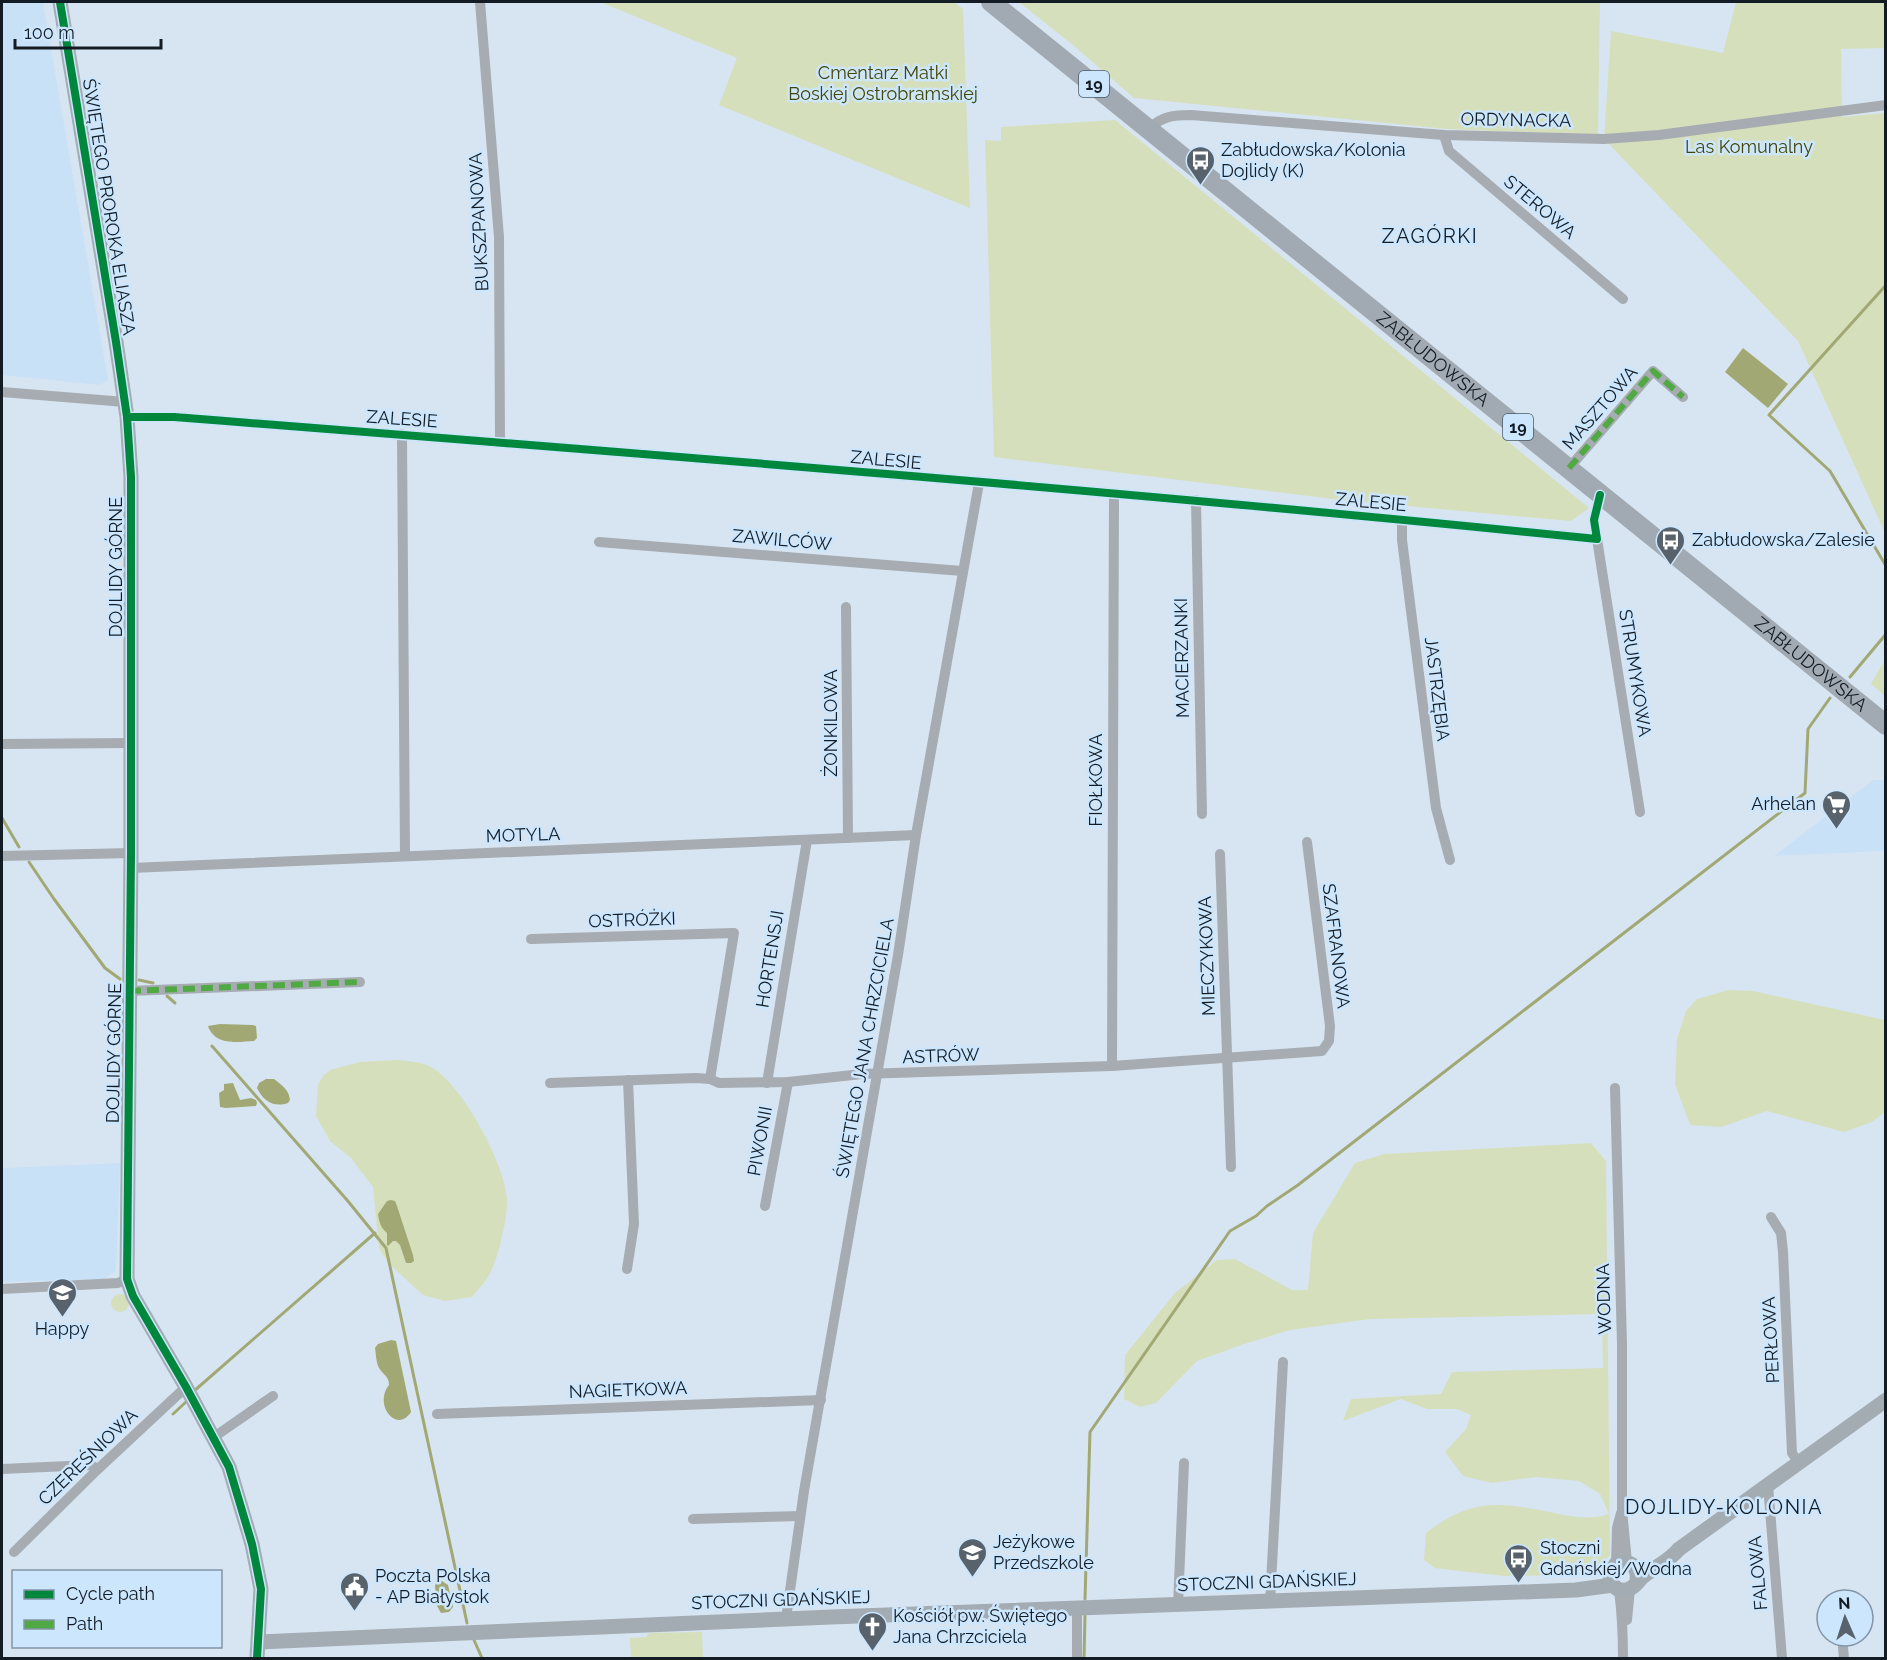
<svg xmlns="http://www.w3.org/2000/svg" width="1887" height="1660" font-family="Raleway,sans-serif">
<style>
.built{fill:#c9e1f6}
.green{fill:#d6dfbb}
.water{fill:#a2a874}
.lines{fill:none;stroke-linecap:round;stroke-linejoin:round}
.stream{stroke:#a2a874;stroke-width:3}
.street{stroke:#a6acb2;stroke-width:10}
.secondary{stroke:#a4acb3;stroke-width:15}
.highway{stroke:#a1aab2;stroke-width:20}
.quiet{stroke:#51a944;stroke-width:6;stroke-dasharray:12 6;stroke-linecap:butt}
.cycleway-casing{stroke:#cce6fd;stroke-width:11}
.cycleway{stroke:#00873e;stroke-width:8}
.labels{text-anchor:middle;stroke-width:5;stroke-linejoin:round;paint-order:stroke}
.shield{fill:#cce6fd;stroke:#4a5966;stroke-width:1.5}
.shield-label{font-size:16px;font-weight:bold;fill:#131c25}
.park-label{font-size:18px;fill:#444503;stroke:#cce6fd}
.street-label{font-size:18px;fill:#131c25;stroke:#cce6fd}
.poi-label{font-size:18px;fill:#131c25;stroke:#cce6fd;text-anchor:start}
.neighbourhood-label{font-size:20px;letter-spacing:1.5px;fill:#131c25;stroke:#cce6fd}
</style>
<rect width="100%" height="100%" fill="#d7e5f2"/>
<!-- built -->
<g class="built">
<path d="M2 2H43L108 380 100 385 2 375Z"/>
<path d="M1873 780H1885V851L1774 856Z"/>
<path d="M120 1163 116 1271 104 1279 2 1282V1168Z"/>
</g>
<!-- green -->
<g class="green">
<path d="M600 2H954L963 9 970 208 719 105 737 58Z"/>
<path d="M1019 2H1600L1598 135 1447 129 1134 98 1073 45Z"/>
<path d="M1736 2H1885V48L1841 49 1842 117 1885 113V533L1798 341 1604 139 1611 31 1723 53Z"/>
<path d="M1115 120 1589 508 1571 521 1341 500 994 457 985 140 1001 141V127Z"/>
<path d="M1885 660V696L1871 684Z"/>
<path d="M1729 990 1753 991 1885 1020V1112L1872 1122 1844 1132 1767 1111 1721 1127 1690 1125 1675 1084 1677 1039 1686 1011 1697 999Z"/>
<path d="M395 1060C406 1061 420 1061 431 1067 462 1084 505 1164 507 1199 508 1217 498 1260 489 1275 485 1283 477 1290 472 1297L445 1301 423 1295 388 1263 379 1248 373 1187 351 1158 330 1141 316 1116 318 1085 323 1076 330 1070 360 1062Z"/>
<path d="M1591 1143 1606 1161 1610 1555 1601 1565 1587 1570 1563 1575 1505 1576 1459 1571 1435 1568 1424 1560 1426 1533C1474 1495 1504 1503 1559 1514 1576 1517 1592 1520 1609 1514L1600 1494 1579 1481 1536 1477 1492 1483 1463 1476 1445 1452 1466 1429 1471 1415 1457 1409H1427L1401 1399 1343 1421 1351 1399 1441 1394 1452 1372 1603 1368 1602 1314 1370 1319 1290 1330 1244 1344 1197 1361 1156 1403 1140 1407 1124 1399 1125 1355 1175 1293 1217 1260 1235 1259 1292 1290H1308L1313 1233 1355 1163 1384 1154Z"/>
<circle cx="120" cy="1303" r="9"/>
<path d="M702 1632 703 1658H631L630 1638 646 1637 649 1633Z"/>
</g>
<!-- water -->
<g class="water">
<path d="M1743 348 1788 384 1768 408 1725 372Z"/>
<path d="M220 1024 253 1025 256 1026 257 1038 254 1041C237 1042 215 1046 208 1026Z"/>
<path d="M266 1079H274C282 1085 289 1090 290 1100L288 1103C274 1108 263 1101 257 1088L259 1083Z"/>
<path d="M233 1083 240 1100 251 1098 256 1100 257 1103 256 1106 226 1108 220 1107 219 1093 224 1090V1084Z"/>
<path d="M391 1200 395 1201 397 1206 413 1255 414 1261 411 1263H406L400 1245 396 1241H393L388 1246 387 1245V1233C381 1228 379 1222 378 1214L387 1201Z"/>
<path d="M391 1340 396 1341 411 1412C397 1434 373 1405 389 1385 389 1376 383 1375 379 1368 376 1362 376 1354 375 1348L378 1344Z"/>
<path d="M442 1581 448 1585 453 1607 449 1612 441 1613 437 1606 435 1586 436 1583Z"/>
</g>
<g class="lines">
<!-- stream -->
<g class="stream">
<path d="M1886 285 1769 415 1830 471 1886 566"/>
<path d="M1850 677 1886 634"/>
<path d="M2 818 19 847"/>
<path d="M29 862 54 899 105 968 120 979"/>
<path d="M139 980 153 983"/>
<path d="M167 996 175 1003"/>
<path d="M212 1046 347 1200 386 1248 467 1623"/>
<path d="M194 1391 375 1233"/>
<path d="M173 1414 187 1401"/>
<path d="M1085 1599 1090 1432 1230 1231 1256 1216 1267 1206 1298 1185 1805 793 1808 729 1830 698"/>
<path d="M474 1640 482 1658"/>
<path d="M1084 1658 1085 1616"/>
</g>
<!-- street -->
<g class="street">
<path d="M480 2 499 237 500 442"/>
<path d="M1149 129C1161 116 1175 115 1191 115L1444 135 1604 139 1659 135 1886 105"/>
<path d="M1444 135 1449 151 1623 299"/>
<path d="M2 392 125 402"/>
<path d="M127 417H174C648 454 1123 491 1597 539L1594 520 1600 495"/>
<path d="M402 434 405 856"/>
<path d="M1569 468 1653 371 1683 397"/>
<path d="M1196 500 1202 814"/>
<path d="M1402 520V540L1436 808 1450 860"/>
<path d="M1597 539 1640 812"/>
<path d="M599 542 962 571"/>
<path d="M846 607 848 838"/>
<path d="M2 744 131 743"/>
<path d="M1220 854 1231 1167"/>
<path d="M2 856 131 853"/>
<path d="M131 868 916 835"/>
<path d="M531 939 734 933 710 1079"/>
<path d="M129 991 360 982"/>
<path d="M1112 1066 1114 494"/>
<path d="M550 1083 696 1078 710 1079 719 1083 788 1082 862 1074 1112 1066 1322 1051 1329 1041 1330 1026 1307 842"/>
<path d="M767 1083 807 840"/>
<path d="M1615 1088 1622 1344V1510L1627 1562"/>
<path d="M765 1206 788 1082"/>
<path d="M1771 1217 1781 1233 1783 1252 1792 1453 1799 1463"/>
<path d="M627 1269 634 1224 628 1080"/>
<path d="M2 1289 118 1283 127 1279"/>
<path d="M437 1414 821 1400"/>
<path d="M214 1437 273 1396"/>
<path d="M2 1469 90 1465 98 1469"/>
<path d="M1768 1485 1782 1658"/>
<path d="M693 1519 800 1516"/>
<path d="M14 1552 98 1469 186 1387"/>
<path d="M1616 1564 1617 1528 1621 1513"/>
<path d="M1619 1590C1622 1613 1623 1635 1623 1658"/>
<path d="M1270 1602 1283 1362"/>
<path d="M1178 1605 1184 1463"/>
<path d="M786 1619 804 1491 898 955 916 835 979 483"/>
<path d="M1627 1620 1630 1589"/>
<path d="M1842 1636 1844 1658"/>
<path d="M1077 1658V1608"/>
</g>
<!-- secondary -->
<g class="secondary">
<path d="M60 2 116 342 127 417 131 477V853L127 1279 133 1296 186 1387 229 1467 252 1544 261 1589 257 1658"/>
<path d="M1637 1580C1639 1566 1629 1559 1616 1564L1610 1573C1609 1585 1619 1595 1631 1588 1637 1585 1639 1579 1645 1575 1657 1566 1669 1561 1679 1549L1886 1400"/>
<path d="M259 1642 831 1617 1576 1590 1613 1585"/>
</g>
<!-- highway -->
<path class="highway" id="s1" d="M991 2 1886 725"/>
<!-- quiet -->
<g class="quiet">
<path d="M1569 468 1653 371 1683 397"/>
<path d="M129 991 360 982"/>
</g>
<defs>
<g id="cycleway">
<path d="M60 2 116 342 127 417 131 477V853L127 1279 133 1296 186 1387 229 1467 252 1544 261 1589 257 1658"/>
<path d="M127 417H174C648 454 1123 491 1597 539L1594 520 1600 495"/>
</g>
</defs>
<!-- cycleway casing -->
<use href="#cycleway" class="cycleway-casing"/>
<!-- cycleway -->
<use href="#cycleway" class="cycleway"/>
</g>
<!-- icons -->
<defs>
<symbol id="bus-pin" viewBox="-11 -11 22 30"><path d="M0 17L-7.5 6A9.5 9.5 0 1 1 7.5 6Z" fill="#58626d" stroke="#cce6fd"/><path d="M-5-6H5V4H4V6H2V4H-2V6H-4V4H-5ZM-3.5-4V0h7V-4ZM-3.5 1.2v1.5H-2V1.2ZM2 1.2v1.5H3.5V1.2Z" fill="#fff"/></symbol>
<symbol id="supermarket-pin" viewBox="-11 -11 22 30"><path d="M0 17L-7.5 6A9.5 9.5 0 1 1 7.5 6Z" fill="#58626d" stroke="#cce6fd"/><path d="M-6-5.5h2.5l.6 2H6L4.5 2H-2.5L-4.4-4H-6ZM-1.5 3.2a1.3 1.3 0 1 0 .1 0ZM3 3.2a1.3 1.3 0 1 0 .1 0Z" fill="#fff"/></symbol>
<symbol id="school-pin" viewBox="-11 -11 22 30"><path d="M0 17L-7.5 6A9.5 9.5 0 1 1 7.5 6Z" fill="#58626d" stroke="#cce6fd"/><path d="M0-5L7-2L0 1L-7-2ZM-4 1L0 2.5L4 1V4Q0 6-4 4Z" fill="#fff"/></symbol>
<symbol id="civic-pin" viewBox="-11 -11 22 30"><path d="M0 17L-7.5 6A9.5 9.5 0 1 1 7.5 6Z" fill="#58626d" stroke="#cce6fd"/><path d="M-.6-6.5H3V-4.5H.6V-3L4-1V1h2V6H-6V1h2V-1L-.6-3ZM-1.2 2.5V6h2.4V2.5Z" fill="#fff"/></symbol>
<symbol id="church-pin" viewBox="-11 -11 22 30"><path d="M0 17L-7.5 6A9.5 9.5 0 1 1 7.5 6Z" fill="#58626d" stroke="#cce6fd"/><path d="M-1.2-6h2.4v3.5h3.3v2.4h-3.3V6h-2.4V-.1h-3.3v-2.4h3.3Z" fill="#fff"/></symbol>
</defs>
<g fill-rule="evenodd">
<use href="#bus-pin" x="1184" y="144" width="33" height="45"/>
<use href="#bus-pin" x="1654" y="524" width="33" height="45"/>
<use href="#supermarket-pin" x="1820" y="788" width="33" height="45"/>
<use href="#school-pin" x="46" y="1276" width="33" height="45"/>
<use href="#school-pin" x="956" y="1536" width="33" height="45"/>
<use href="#bus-pin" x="1502" y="1542" width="33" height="45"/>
<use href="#civic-pin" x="338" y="1570" width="33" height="45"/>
<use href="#church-pin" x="856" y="1610" width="33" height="45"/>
</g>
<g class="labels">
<!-- shield labels -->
<g class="shield">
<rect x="1079" y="71" width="30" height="26" rx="4.5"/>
<rect x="1503" y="414" width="30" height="26" rx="4.5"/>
</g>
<g class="shield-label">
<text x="1094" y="90">19</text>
<text x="1518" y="433">19</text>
</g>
<!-- park labels -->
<g class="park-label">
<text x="883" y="79">Cmentarz Matki<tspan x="883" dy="21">Boskiej Ostrobramskiej</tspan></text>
<text x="1749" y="153">Las Komunalny</text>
</g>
<!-- street labels -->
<g class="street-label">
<text transform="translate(1516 120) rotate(1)" y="6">ORDYNACKA</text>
<text transform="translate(109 207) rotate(81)" y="6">ŚWIĘTEGO PROROKA ELIASZA</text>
<text transform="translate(1540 207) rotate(40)" y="6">STEROWA</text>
<text transform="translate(479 222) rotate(-93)" y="6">BUKSZPANOWA</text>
<text dy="6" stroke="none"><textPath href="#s1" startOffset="568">ZABŁUDOWSKA</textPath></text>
<text transform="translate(1600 408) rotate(-49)" y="6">MASZTOWA</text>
<text transform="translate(402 419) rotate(4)" y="6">ZALESIE</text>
<text transform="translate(886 460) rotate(5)" y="6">ZALESIE</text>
<text transform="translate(1371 502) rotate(5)" y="6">ZALESIE</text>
<text transform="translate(782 540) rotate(5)" y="6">ZAWILCÓW</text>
<text transform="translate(116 567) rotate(-90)" y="6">DOJLIDY GÓRNE</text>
<text transform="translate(1182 658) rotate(-91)" y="6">MACIERZANKI</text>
<text dy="6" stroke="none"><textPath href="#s1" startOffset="1054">ZABŁUDOWSKA</textPath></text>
<text transform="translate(1635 673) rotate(81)" y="6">STRUMYKOWA</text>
<text transform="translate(1437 689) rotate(83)" y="6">JASTRZĘBIA</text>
<text transform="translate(831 723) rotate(-90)" y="6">ŻONKILOWA</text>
<text transform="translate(1096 780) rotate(-90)" y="6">FIOŁKOWA</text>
<text transform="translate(523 835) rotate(-2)" y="6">MOTYLA</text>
<text transform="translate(632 920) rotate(-2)" y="6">OSTRÓŻKI</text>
<text transform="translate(1336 946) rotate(83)" y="6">SZAFRANOWA</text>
<text transform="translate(1207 956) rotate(-92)" y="6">MIECZYKOWA</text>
<text transform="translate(770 959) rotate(-81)" y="6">HORTENSJI</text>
<text transform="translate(865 1048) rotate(-80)" y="6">ŚWIĘTEGO JANA CHRZCICIELA</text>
<text transform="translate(114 1053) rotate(-89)" y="6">DOJLIDY GÓRNE</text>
<text transform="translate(941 1056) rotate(-2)" y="6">ASTRÓW</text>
<text transform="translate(760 1141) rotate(-80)" y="6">PIWONII</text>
<text transform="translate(1604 1299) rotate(-92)" y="6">WODNA</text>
<text transform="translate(1771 1340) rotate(-93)" y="6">PERŁOWA</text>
<text transform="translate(628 1390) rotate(-2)" y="6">NAGIETKOWA</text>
<text transform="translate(88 1457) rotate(-44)" y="6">CZEREŚNIOWA</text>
<text transform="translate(1758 1573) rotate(-95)" y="6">FALOWA</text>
<text transform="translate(1267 1582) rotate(-2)" y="6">STOCZNI GDAŃSKIEJ</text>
<text transform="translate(781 1600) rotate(-2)" y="6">STOCZNI GDAŃSKIEJ</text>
</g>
<!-- poi labels -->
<g class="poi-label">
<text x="1221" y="156">Zabłudowska/Kolonia<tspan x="1221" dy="21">Dojlidy (K)</tspan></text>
<text x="1692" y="546">Zabłudowska/Zalesie</text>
<text x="1816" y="810" text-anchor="end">Arhelan</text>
<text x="62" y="1335" text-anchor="middle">Happy</text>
<text x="993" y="1548">Jeżykowe<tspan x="993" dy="21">Przedszkole</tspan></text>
<text x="1540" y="1554">Stoczni<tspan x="1540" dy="21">Gdańskiej/Wodna</tspan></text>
<text x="375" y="1582">Poczta Polska<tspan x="375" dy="21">- AP Białystok</tspan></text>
<text x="893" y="1622">Kościół pw. Świętego<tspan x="893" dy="21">Jana Chrzciciela</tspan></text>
</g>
<!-- neighbourhood labels -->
<g class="neighbourhood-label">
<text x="1430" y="243">ZAGÓRKI</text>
<text x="1724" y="1514">DOJLIDY-KOLONIA</text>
</g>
</g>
<!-- border -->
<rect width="1887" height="1660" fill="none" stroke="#131c25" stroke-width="6"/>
<!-- legend -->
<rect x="12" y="1570" width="210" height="78" fill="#cce6fd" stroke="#8295a7" stroke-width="1.5"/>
<rect x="24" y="1590" width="30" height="9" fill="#00873e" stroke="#8295a7" stroke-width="1.5"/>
<text x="66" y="1600" font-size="18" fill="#131c25">Cycle path</text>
<rect x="24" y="1620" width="30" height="9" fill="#51a944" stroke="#8295a7" stroke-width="1.5"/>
<text x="66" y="1630" font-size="18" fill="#131c25">Path</text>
<!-- north arrow -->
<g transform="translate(1845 1618) rotate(357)"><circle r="28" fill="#cce6fd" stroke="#8295a7" stroke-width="1.5"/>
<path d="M0-4.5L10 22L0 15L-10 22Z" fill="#58626d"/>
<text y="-9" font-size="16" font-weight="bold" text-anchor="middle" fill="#131c25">N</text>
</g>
<!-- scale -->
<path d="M15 39v9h146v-9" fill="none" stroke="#131c25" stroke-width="3"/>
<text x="24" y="39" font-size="18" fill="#131c25" stroke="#cce6fd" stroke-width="4.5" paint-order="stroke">100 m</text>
</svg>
